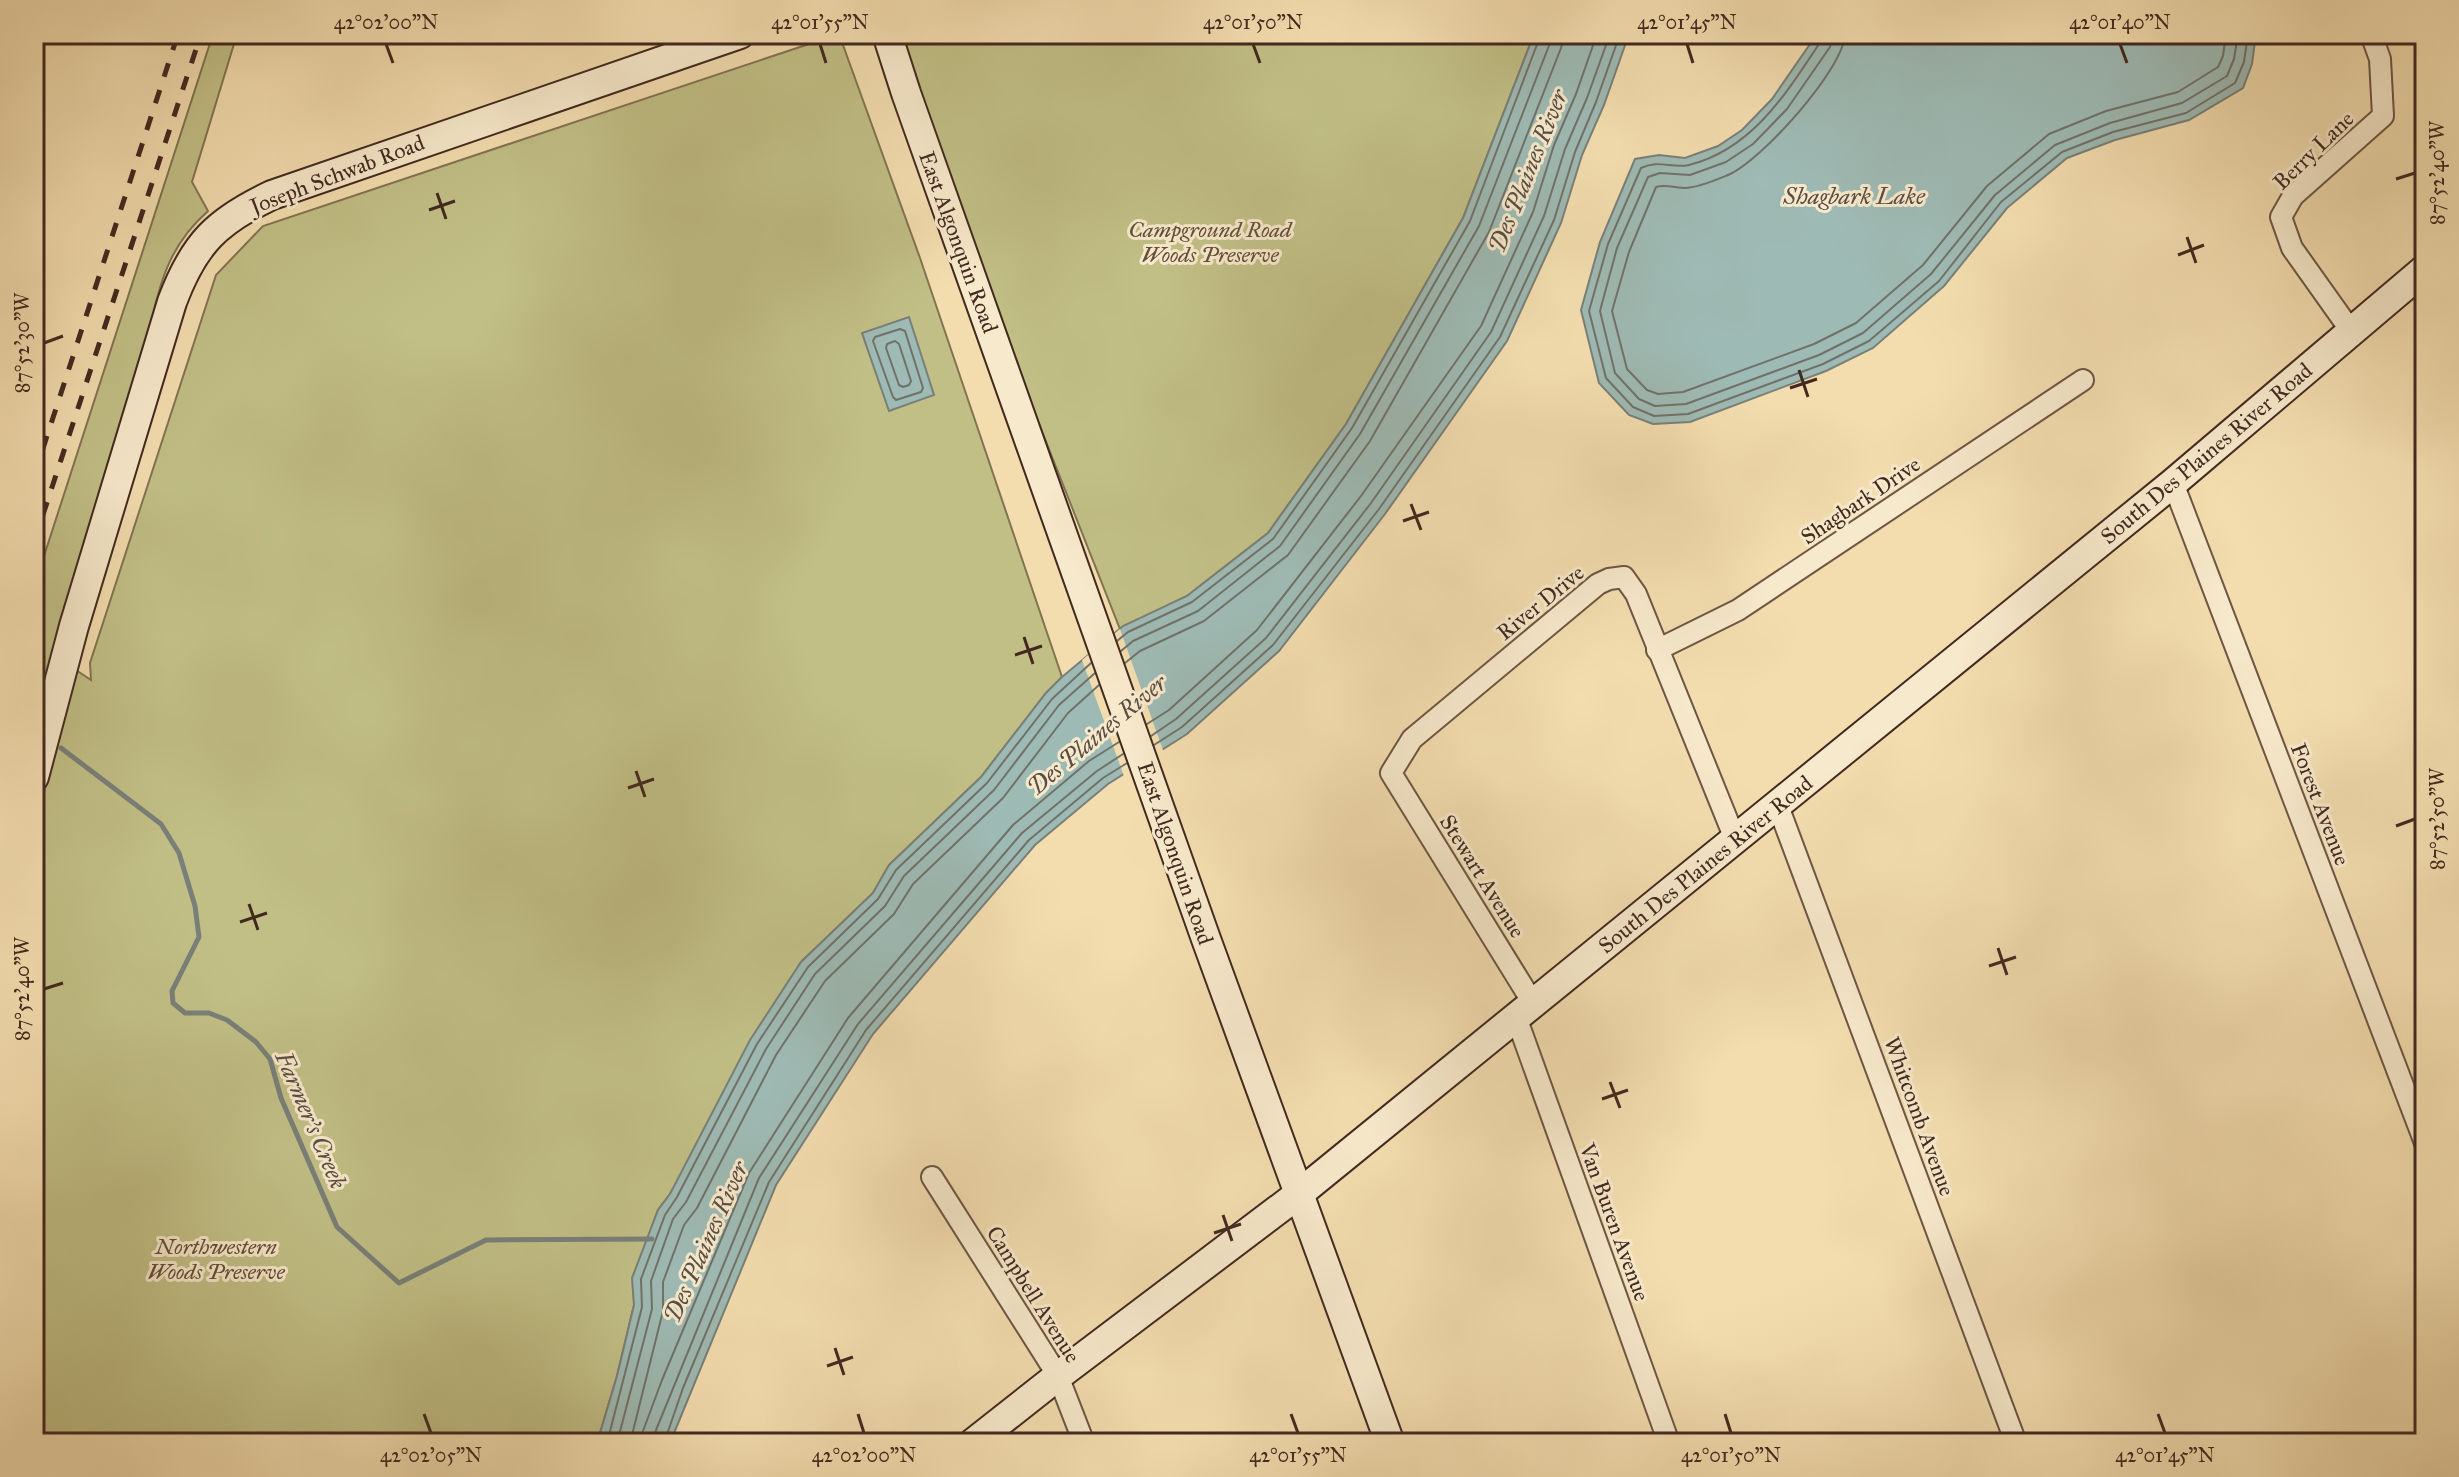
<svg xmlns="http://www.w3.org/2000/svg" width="2459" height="1477" font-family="'IM FELL Great Primer',serif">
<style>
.green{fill:#c1bf86;stroke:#827453;stroke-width:2}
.water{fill:#9ebab4;stroke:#798079;stroke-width:2}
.pier{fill:#f3ddaf}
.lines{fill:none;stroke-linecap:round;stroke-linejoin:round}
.shore{stroke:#70726a;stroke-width:2}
.stream{stroke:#798079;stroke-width:5}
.street-casing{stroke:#6e5644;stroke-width:24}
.secondary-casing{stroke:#422920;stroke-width:32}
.street{stroke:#f7e9cb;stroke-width:20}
.secondary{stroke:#f7e9cb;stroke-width:28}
.rail{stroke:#422920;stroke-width:5;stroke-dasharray:14 14;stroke-linecap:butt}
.ticks{fill:none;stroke:#422920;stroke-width:3}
.labels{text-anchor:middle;stroke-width:6;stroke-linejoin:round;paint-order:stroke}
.street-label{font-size:22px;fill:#422920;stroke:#f7e9cb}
.park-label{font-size:22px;font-style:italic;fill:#624e3a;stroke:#f7e9cb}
.water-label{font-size:24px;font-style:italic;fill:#594d45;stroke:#f7e9cb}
.neatline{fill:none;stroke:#422920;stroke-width:3}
.ticks-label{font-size:20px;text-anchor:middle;fill:#422920}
</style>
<rect width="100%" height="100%" fill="#f3ddaf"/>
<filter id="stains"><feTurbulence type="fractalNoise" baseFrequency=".0025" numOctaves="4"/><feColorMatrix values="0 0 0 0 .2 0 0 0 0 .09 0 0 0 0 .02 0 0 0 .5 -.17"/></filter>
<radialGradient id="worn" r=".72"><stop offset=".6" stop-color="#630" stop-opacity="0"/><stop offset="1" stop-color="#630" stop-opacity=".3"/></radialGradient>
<!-- green -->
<g class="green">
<path d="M213 34H237L192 182 208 211C173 242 161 276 152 320L63 614 34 723V587Z"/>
<path d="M839 34 920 258 1062 677 1046 693 981 777 889 865 873 893 801 962 670 1194 658 1210 633 1278 634 1305 617 1376 597 1443H34V830L76 670 91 680 90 663 216 275 263 226Z"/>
<path d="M901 34H1534L1463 218 1346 424 1268 533 1187 596 1120 629 1030 401 937 152Z"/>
</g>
<!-- water -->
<g class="water">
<path d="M1534 34H1629L1604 105 1582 155 1561 223 1507 341 1385 514 1279 651 1187 734 1108 784 1035 845 873 1034 776 1185 670 1443H597L617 1376 634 1305 632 1278 658 1210 670 1194 750 1040 801 962 873 893 889 865 981 777 1046 693 1062 677 1123 626 1187 596 1268 533 1346 424 1463 218Z"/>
<path d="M1817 34H2256L2252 64 2243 88 2189 120 2115 140 2067 158 2007 208 1944 286 1873 348 1826 371 1690 422 1653 424 1629 415 1599 383 1581 310 1600 242 1635 159 1659 155 1685 158 1718 146 1742 130 1772 99Z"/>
<path d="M909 317 934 395 889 411 862 333Z"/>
</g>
<!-- pier -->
<path class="pier" d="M1120 629 1164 753 1125 779 1082 660Z"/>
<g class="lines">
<!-- shore -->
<g class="shore">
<path d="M1823 34 1821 41C1787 92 1753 149 1689 165 1672 169 1659 159 1641 168L1608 244 1589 311 1606 378 1633 407 1654 416 1688 414 1823 364 1869 341 1939 281 2001 202 2062 152 2113 132 2186 113 2235 83 2244 62 2248 34"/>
<path d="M1833 34 1830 47 1787 109 1753 144 1726 162 1690 175 1660 173 1648 177 1617 248 1600 311 1615 373 1639 399 1655 406 1686 404 1819 355 1863 333 1931 274 1995 195 2055 145 2110 123 2182 103 2227 76 2234 59 2238 34"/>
<path d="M1845 34C1844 69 1761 161 1728 175 1716 180 1700 187 1686 188 1676 188 1666 184 1656 187L1629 252 1612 311 1627 369 1647 390 1658 394 1683 392 1814 344 1856 323 1923 265 1987 186 2049 134 2106 111 2178 92 2218 67 2223 56 2226 34"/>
<path d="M900 329 905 331 923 388 921 392 896 400 893 397 873 341 875 337Z"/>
<path d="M895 341 899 344 911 381 909 385 903 387 899 385 886 348 887 344Z"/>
<path d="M1117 641 1128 632 1192 602 1273 539 1352 428 1470 221 1541 34"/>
<path d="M1121 651 1133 641 1198 611 1280 546 1360 434 1479 226 1550 43 1551 34"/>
<path d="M1125 663 1140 651 1204 621 1288 555 1370 441 1489 232 1561 48 1564 34"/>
<path d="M1147 724 1169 710 1257 630 1361 496 1481 326 1533 212 1554 145 1576 94 1597 34"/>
<path d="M1151 736 1176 719 1266 638 1371 503 1491 332 1544 216 1565 149 1587 98 1610 34"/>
<path d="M1154 745 1182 727 1273 645 1379 509 1500 337 1554 220 1575 152 1596 102 1620 34"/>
<path d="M607 1443 642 1307 641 1279 665 1215 677 1197 757 1044 808 967 878 899 896 870 987 783 1052 699 1091 663"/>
<path d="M617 1443 652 1309 651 1281 673 1219 686 1202 766 1049 815 974 885 906 904 876 994 790 1059 705 1095 673"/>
<path d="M630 1443 663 1311V1282L684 1225 697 1208 776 1055 825 981 894 914 913 884 1003 798 1068 713 1099 685"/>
<path d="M641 1443 643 1431 662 1380 749 1173 848 1018 1013 825 1089 761 1119 742"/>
<path d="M653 1443 654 1435 759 1178 858 1024 1022 833 1097 771 1123 754"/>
<path d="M664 1443 683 1388 769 1182 866 1030 1029 840 1103 778 1127 763"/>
</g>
<!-- stream -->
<path class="stream" d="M61 748 161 824 179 853 195 906 199 937 172 991 173 1003 185 1013H209L227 1020 256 1042 270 1059 281 1098 337 1227 399 1283 486 1240 652 1239"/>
<defs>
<g id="street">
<path d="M2351 331 2292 248 2281 217 2293 196 2383 116 2380 59 2371 34"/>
<path d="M2173 483 2425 1143"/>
<path d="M1657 650 1738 610 2083 380"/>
<path d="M1778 806 2016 1443"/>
<path d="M1533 1003 1391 773 1412 739 1598 584 1609 579 1624 577 1636 594 1735 839"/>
<path d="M1516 1017 1669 1443"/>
<path d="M932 1177 1058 1376 1084 1443"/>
</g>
<g id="secondary">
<path d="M887 34 906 93 1206 939 1390 1443"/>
<path d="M34 777 74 626 172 302C194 243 217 221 272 195L740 34"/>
<path d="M973 1443 1058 1376 1300 1193 2173 483 2425 269"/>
</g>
</defs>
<!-- street casing -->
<use href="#street" class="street-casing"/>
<!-- secondary casing -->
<use href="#secondary" class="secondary-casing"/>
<!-- street -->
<use href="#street" class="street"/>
<!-- secondary -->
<use href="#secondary" class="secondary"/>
<!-- rail -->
<g class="rail">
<path d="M34 476 178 34"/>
<path d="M34 542 201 34"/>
</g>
</g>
<!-- ticks -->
<path class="ticks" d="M386 44 393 63M820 44 826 63M1253 44 1260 63M1687 44 1693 63M2120 44 2127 63M2396 179 2415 173M437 193 446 219M429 210 455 201M2187 237 2196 263M2178 255 2204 245M44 343 63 336M1799 370 1808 397M1790 388 1817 379M1411 504 1421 530M1403 521 1429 512M1024 637 1033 664M1015 655 1042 646M636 771 645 797M628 788 654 779M2396 826 2415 819M249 904 258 930M240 922 267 913M1998 948 2007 975M1989 966 2016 957M44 989 63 983M1610 1082 1620 1108M1602 1099 1628 1090M1223 1215 1232 1241M1214 1233 1241 1224M835 1348 844 1375M827 1366 853 1357M424 1414 431 1433M858 1414 864 1433M1291 1414 1298 1433M1725 1414 1731 1433M2158 1414 2165 1433"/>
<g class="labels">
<!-- street labels -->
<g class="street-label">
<text transform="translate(2313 150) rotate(-44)" y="8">Berry Lane</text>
<text transform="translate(337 174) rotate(-21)" y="8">Joseph Schwab Road</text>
<text transform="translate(959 242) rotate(70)" y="8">East Algonquin Road</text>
<text transform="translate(2206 453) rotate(-40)" y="8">South Des Plaines River Road</text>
<text transform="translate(1860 500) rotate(-34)" y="8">Shagbark Drive</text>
<text transform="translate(1540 602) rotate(-39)" y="8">River Drive</text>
<text transform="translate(2321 804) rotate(69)" y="8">Forest Avenue</text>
<text transform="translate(1176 853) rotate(71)" y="8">East Algonquin Road</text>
<text transform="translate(1705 864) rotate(-39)" y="8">South Des Plaines River Road</text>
<text transform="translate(1483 876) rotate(58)" y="8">Stewart Avenue</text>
<text transform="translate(1920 1116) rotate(70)" y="8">Whitcomb Avenue</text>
<text transform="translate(1615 1222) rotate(70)" y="8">Van Buren Avenue</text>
<text transform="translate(1034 1294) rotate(58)" y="8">Campbell Avenue</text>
</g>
<!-- park labels -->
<g class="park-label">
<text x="1210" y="237">Campground Road<tspan x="1210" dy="25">Woods Preserve</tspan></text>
<text x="216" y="1254">Northwestern<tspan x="216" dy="25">Woods Preserve</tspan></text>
</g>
<!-- water labels -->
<g class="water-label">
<text transform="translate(1528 171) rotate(-68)" y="8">Des Plaines River</text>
<text x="1854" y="204">Shagbark Lake</text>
<text transform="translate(1097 735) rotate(-40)" y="8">Des Plaines River</text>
<text transform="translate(311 1120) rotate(67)" y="8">Farmer's Creek</text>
<text transform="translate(706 1242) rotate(-66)" y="8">Des Plaines River</text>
</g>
</g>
<!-- margin -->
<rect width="2459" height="1477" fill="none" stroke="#f3ddaf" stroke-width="88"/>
<rect x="44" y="44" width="2371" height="1389" class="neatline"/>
<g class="ticks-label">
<text x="386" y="29">42°02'00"N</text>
<text x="820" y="29">42°01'55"N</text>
<text x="1253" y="29">42°01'50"N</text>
<text x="1687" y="29">42°01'45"N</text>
<text x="2120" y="29">42°01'40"N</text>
<text transform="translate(2437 173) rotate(-90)" y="7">87°52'40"W</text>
<text transform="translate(22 343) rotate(-90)" y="7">87°52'30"W</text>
<text transform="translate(2437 819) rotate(-90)" y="7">87°52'50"W</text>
<text transform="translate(22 989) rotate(-90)" y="7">87°52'40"W</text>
<text x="431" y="1462">42°02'05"N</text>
<text x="864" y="1462">42°02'00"N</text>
<text x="1298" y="1462">42°01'55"N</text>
<text x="1731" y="1462">42°01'50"N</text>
<text x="2165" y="1462">42°01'45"N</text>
</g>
<rect width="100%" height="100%" filter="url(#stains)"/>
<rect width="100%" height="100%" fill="url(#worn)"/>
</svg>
